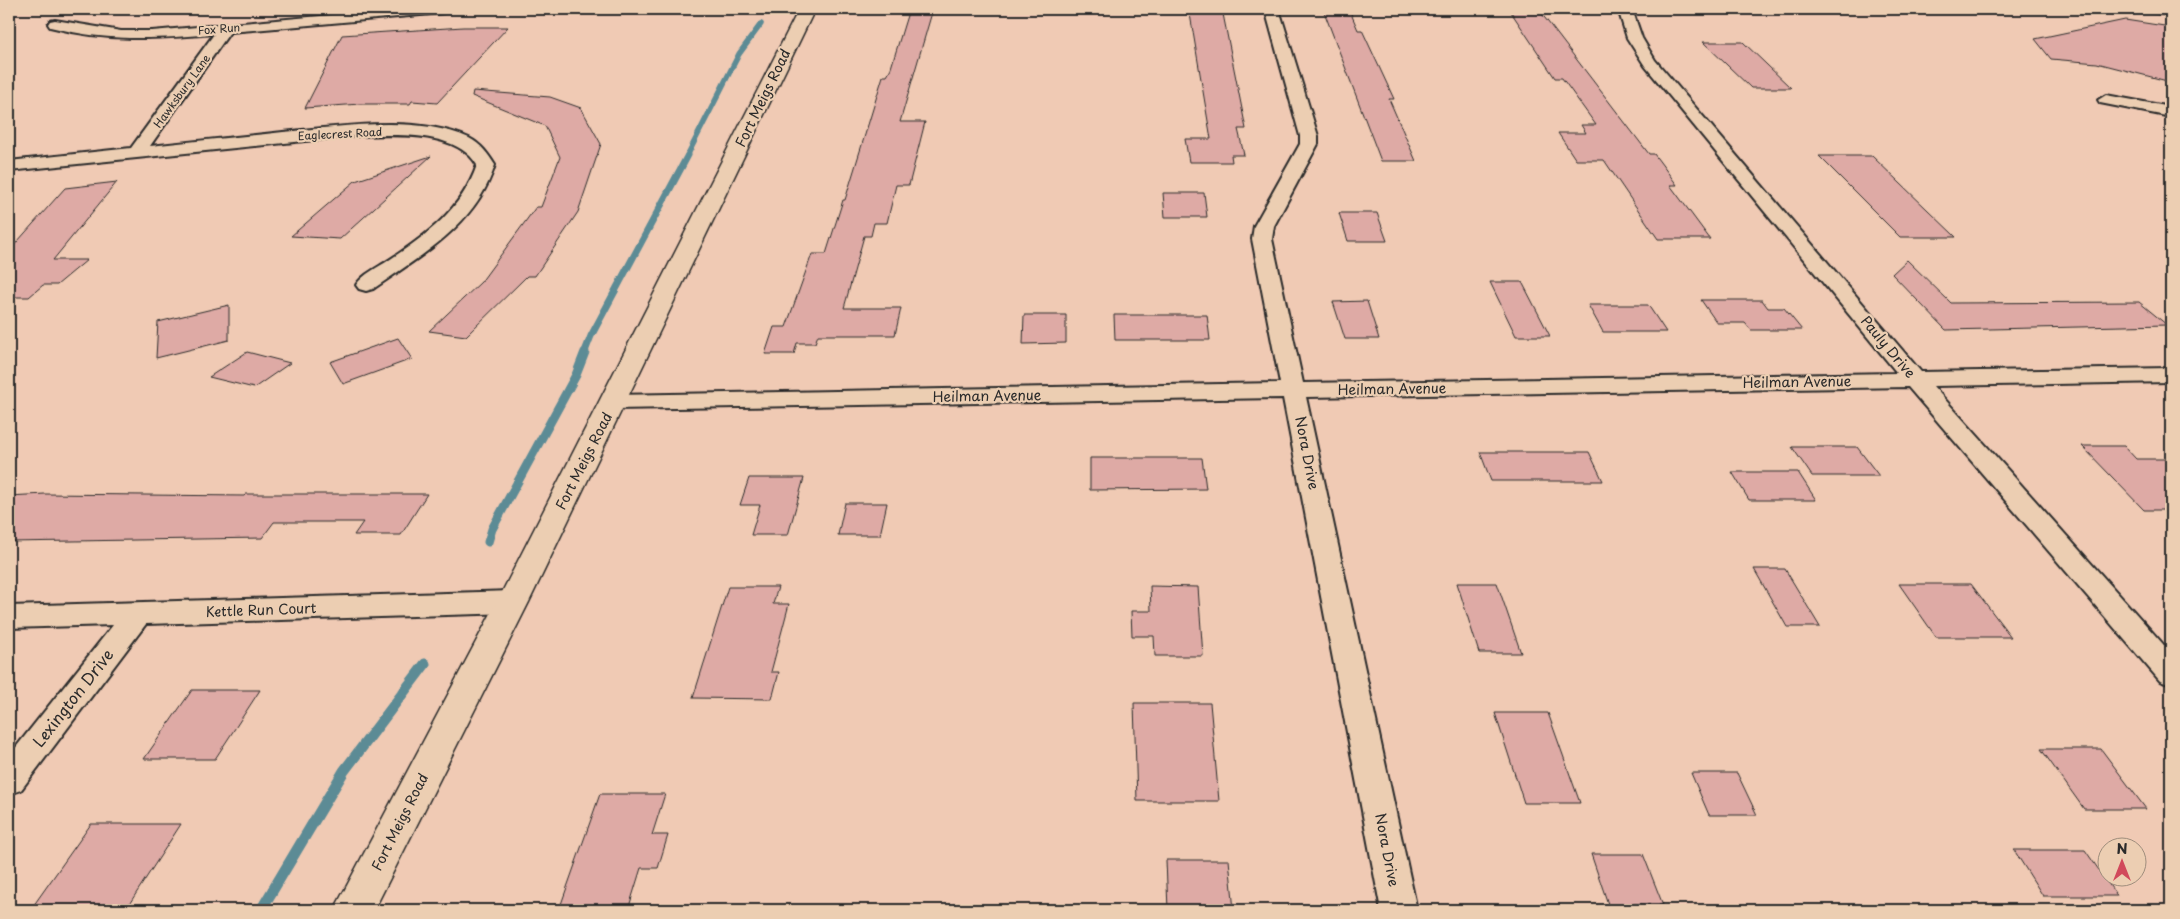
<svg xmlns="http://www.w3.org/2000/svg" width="2180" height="919" font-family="'Playpen Sans',sans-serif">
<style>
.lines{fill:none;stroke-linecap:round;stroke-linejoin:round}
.stream-far3{stroke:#5c8b95;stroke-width:5.5}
.stream-far2{stroke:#5c8b95;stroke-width:7}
.stream-far1{stroke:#5c8b95;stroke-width:9}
.stream{stroke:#5c8b95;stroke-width:11}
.building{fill:#deaaa5;stroke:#2b2b2b}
.minor-casing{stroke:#2b2b2b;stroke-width:4}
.tertiary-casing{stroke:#2b2b2b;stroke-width:3}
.minor{fill:#ecceb2;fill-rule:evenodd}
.tertiary{fill:#ecceb2;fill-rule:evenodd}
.labels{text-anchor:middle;stroke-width:4.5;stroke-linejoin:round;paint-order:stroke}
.far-street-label{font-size:11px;fill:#2b2b2b;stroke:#ecceb2}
.street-label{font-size:14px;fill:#2b2b2b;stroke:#ecceb2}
.near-street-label{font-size:16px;fill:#2b2b2b;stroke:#ecceb2}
</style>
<rect width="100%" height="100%" fill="#f0cab4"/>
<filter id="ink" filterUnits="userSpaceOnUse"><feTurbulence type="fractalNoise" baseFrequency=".02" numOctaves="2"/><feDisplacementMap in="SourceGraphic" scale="10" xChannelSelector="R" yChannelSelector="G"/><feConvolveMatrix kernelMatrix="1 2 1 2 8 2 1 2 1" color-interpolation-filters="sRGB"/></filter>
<g filter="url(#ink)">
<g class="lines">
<!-- stream-far3 -->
<path class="stream-far3" d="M687 156 739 54 761 24"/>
<!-- stream-far2 -->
<path class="stream-far2" d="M584 354 591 336 688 155"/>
<!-- stream-far1 -->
<path class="stream-far1" d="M488 542 492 529 576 375 585 352"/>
<!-- stream -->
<path class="stream" d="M261 910 344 771 425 664"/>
</g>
<!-- building -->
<g class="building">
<path d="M909 9H933L900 122H925L909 185H896L887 223H874L871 236H864L844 308H901L895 335H818L815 343H797L794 354H765L774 327H786L812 254H826L843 200H845L883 76H887L890 71Z"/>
<path d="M1323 9H1349L1358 30H1362L1394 99H1389L1416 161H1381Z"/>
<path d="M1509 9H1538L1649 154H1654L1677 185H1670L1710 239H1658L1604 160H1576L1558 133H1586L1581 125H1596L1562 78H1555Z"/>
<path d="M1190 14H1223L1246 129H1238L1244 155H1231L1232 162H1189L1185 139H1211Z"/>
<path d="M2125 20 2171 27V82L2097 63 2051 59 2035 39Z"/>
<path d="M463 27H508L437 103 412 101 410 104H360L305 108 342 35Z"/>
<path d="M1703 42H1743L1791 88H1751Z"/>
<path d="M473 91 550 97 581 108 601 144 578 212 535 276H527L466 336 429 331 481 282 536 207H541L560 157 545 126 472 96Z"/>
<path d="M431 156 340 239 291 236 355 181Z"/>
<path d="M1819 156H1872L1956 237H1900Z"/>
<path d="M117 182 53 260H87L57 285H43L29 297H9V251L65 188Z"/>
<path d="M1163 193H1204L1207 217H1165Z"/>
<path d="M1339 213H1377L1387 241H1348Z"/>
<path d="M1907 260 1951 303 2139 302 2167 325 1946 330 1892 274Z"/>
<path d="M1490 282H1522L1550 336H1516Z"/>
<path d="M1701 300H1762L1768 308H1784L1802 330H1751L1745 323H1717Z"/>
<path d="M1367 301 1379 339H1345L1333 302Z"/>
<path d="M229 305V340L156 358 158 322Z"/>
<path d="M1588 305H1648L1666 332H1603Z"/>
<path d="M1024 315H1066V343L1023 344Z"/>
<path d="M1114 315H1207L1210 340H1115Z"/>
<path d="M398 338 412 359 343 384 330 362Z"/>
<path d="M247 352 290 363 254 388 209 377Z"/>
<path d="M2082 446H2124L2136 459H2171V510H2144Z"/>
<path d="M1792 447H1857L1879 476H1812Z"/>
<path d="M1480 452H1589L1603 481H1491Z"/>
<path d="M1090 458H1202L1206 489 1090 490Z"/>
<path d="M1732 472H1798L1816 500H1749Z"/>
<path d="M749 478H804L788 535H751L760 505H740Z"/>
<path d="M45 494 244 496 246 494H427L401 535H354L363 522H274L262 538 9 542V496Z"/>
<path d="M845 503H887L880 535H838Z"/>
<path d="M1754 569H1785L1820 627H1787Z"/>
<path d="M1457 583H1497L1521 653H1479Z"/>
<path d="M1899 584H1971L2011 637H1936Z"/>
<path d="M1150 586 1198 587 1203 656H1155L1154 636H1132L1131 611H1151Z"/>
<path d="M728 587H778L773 604H789L771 672H779L772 699 693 698Z"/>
<path d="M192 690H260L215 759H144Z"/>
<path d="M1134 703H1210L1219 801H1137Z"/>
<path d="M1495 713H1548L1580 803H1524Z"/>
<path d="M2041 749H2101L2146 809H2084Z"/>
<path d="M1691 773H1737L1757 815H1709Z"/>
<path d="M600 794H665L652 835H668L658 868H641L628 910H559Z"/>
<path d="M91 824H181L126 909H31Z"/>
<path d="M2014 850H2085L2117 896H2043Z"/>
<path d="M1591 854H1643L1663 905 1634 904 1636 910H1610Z"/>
<path d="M1166 860H1229L1234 910H1168Z"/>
</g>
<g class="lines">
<defs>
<g id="minor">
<path d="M398 9H450L443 13 230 32 150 146C194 141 238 137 283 132 338 127 417 114 469 138 481 144 488 154 495 165 477 224 422 255 373 289L366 291 359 289 356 285C363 274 379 267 389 260 427 235 462 209 477 165 456 129 390 135 354 136L9 171V161L131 148 214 34C154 39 109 42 50 27L48 24 50 21 55 20 121 31H152Z"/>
<path d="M1265 9H1279L1318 136V144L1274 226 1272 239 1303 383 1897 373 1645 66 1627 38 1618 9H1632L1642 38 1655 60 1921 372 2171 368V382L1933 386 2171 653V685L2160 681 1908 387 1306 397 1417 910H1381L1283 398 613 409 605 407 601 402 605 397 613 395 1280 383 1252 239 1254 226 1300 144V136Z"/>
<path d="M2148 9H2171V15L2150 12Z"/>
<path d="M2106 95 2171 107V117L2100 103 2098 100Z"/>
<path d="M513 591 523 595 527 602 523 609 513 613 146 624 21 790 9 794V756L113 625 9 628V606Z"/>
</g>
<path id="tertiary" d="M799 9H815L529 602 374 910H334L497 602Z"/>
</defs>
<!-- minor casing -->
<use href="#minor" class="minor-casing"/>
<!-- tertiary casing -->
<use href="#tertiary" class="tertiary-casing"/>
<!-- minor -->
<use href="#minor" class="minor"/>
<!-- tertiary -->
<use href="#tertiary" class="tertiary"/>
</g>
</g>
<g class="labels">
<!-- far-street labels -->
<g class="far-street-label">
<text transform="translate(219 29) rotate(-5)" y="4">Fox Run</text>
<text transform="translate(182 91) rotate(-54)" y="4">Hawksbury Lane</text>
<text transform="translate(340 134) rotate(-3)" y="4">Eaglecrest Road</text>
</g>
<!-- street labels -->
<g class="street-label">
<text transform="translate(763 98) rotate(-64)" y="5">Fort Meigs Road</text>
<text transform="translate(1888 347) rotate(50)" y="5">Pauly Drive</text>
<text transform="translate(1797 382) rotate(-1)" y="5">Heilman Avenue</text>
<text transform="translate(1392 389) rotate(-1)" y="5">Heilman Avenue</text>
<text transform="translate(987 396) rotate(-1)" y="5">Heilman Avenue</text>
<text transform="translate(1307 453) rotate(79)" y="5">Nora Drive</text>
<text transform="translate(584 461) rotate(-63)" y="5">Fort Meigs Road</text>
<text transform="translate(261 610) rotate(-2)" y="5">Kettle Run Court</text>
<text transform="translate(400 822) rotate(-63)" y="5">Fort Meigs Road</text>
<text transform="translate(1387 850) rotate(79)" y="5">Nora Drive</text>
</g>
<!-- near-street labels -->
<g class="near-street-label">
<text transform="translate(73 698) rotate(-52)" y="6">Lexington Drive</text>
</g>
</g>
<!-- margin -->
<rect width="2180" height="919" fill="none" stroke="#ecceb2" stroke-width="30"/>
<rect x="15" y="15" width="2150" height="889" fill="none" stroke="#2b2b2b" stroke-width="2" filter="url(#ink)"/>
<!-- north arrow -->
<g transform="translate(2122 862)"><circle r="24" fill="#ecceb2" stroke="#9f8d7c"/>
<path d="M0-4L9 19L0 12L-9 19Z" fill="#d1495b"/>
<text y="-8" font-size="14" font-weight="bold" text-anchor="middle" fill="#2b2b2b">N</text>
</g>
</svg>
